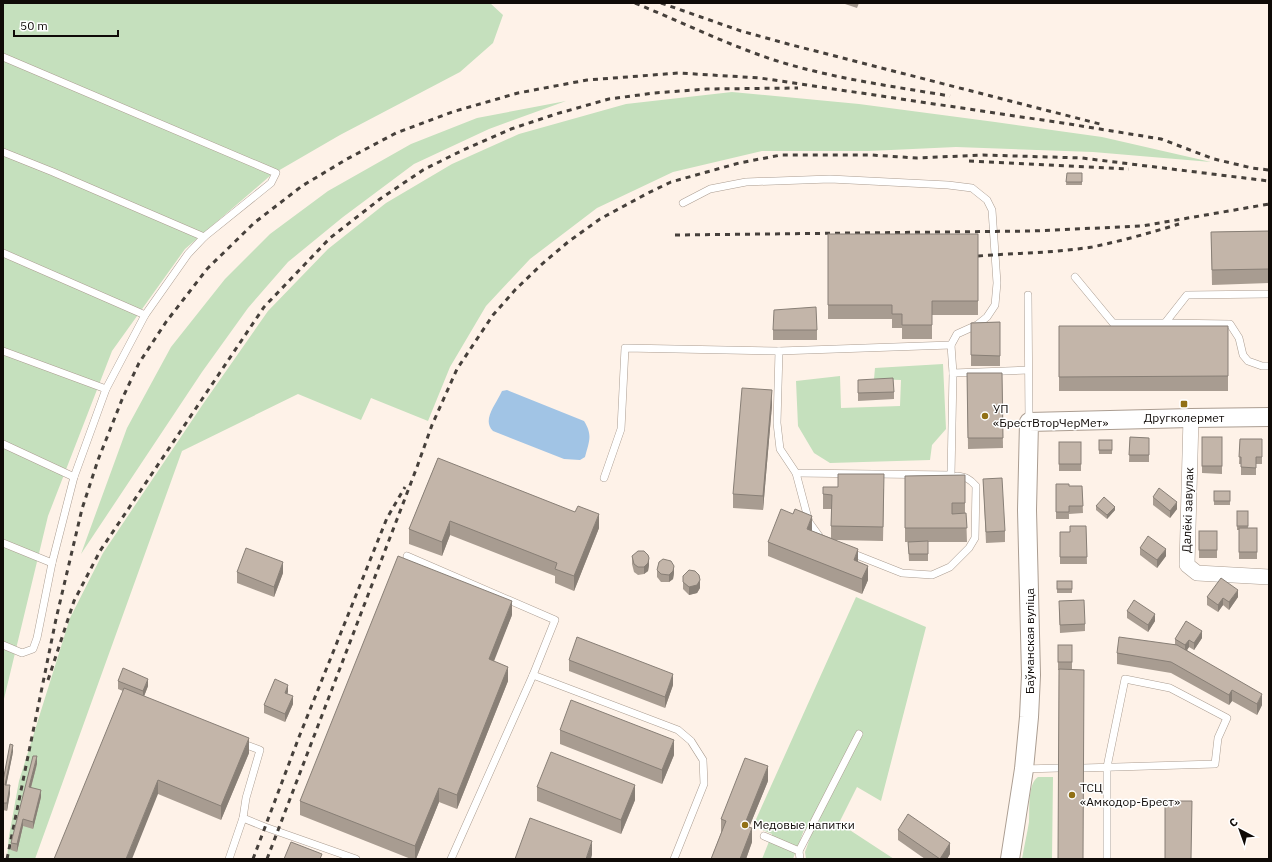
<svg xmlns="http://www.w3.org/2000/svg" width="1272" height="862" font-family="'IBM Plex Sans',sans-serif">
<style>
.green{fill:#c5e0bd}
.water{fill:#a1c4e5}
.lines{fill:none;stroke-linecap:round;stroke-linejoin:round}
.service-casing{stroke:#ab9d91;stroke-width:8}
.minor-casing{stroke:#ab9d91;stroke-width:16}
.tertiary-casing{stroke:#ab9d91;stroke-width:20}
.service{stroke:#fff;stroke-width:7}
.minor{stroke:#fff;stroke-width:15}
.tertiary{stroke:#fff;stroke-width:18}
.rail{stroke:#46403b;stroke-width:3;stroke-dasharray:5 5;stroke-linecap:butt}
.wall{fill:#a89c91}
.shaded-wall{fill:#887f76}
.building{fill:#c3b5a9;stroke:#887f76}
.poi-dot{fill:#917016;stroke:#fff;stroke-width:1.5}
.labels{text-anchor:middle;stroke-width:3;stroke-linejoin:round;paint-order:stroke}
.poi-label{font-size:12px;fill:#0f0a07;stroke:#fff;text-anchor:start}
.street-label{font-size:12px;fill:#0f0a07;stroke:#fff}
</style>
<rect width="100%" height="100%" fill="#fef2e8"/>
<!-- green -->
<g class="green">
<path d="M3 3H490L503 15 493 43 460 72 340 135 271 175 185 249 112 351 48 516 3 703Z"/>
<path d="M732 92 859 104 995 122 1102 137 1211 162 1093 152 956 147 869 151H762L673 172 597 208 530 259 486 306 450 367 428 421 371 398 361 420 298 394 182 451 35 859H7L9 836 19 781 70 618 103 553 203 404 268 311 328 249 386 203 452 164 519 134 626 104Z"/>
<path d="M566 101 489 129 414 164 343 217 288 262 248 308 202 372 81 554 127 428 171 347 225 279 270 234 328 191 411 144 477 118Z"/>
<path d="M943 364 946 429 932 445 930 460 830 463 814 453 798 426 796 381 840 376 841 408 900 406 901 380 874 379 875 368Z"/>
<path d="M856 597 926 627 881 801 857 787 839 823 894 859H806L805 852 811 835 804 830 793 859H762L772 834 753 826Z"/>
<path d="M1038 777H1053L1052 859H1022C1024 847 1027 834 1029 822 1030 811 1027 784 1038 777Z"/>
</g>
<!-- water -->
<path class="water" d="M507 390 584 421C593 435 589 442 585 457L580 460 564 459 493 431C482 421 495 405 500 395L502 391Z"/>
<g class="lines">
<defs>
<g id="service">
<path d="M3 57 276 173 271 183 204 237 53 172 3 152"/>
<path d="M683 203 710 189 746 182 830 179 948 185 972 188 987 200 992 210 997 283 995 305 987 317 977 325 957 334 951 345 953 373"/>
<path d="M3 253 145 315 188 254 204 237"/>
<path d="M1075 277 1113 323H1165L1187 295 1269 294"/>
<path d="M1028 295 1029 422"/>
<path d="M1165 323 1230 324 1239 338 1243 355 1248 361 1262 366H1269"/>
<path d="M951 345 779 351 777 423 780 449 796 473 951 475 953 373 1028 370"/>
<path d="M3 351 106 389 145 315"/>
<path d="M3 444 74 477 106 389"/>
<path d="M796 473 809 522 822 540"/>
<path d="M604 478 621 429 625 348 779 351"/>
<path d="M3 543 52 563 74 477"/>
<path d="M849 552 902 573 932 575 950 567 969 548 975 538 976 486C970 479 966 477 957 476"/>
<path d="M407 556 555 620 533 675"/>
<path d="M3 645 22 653 33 649 37 638 52 563"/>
<path d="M1083 768 1215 764 1218 738 1227 718 1170 688 1125 679 1107 767V859"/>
<path d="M1024 769 1059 768"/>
<path d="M243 818 265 827 356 859"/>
<path d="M764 836 799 851 800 859"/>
<path d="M799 851 859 734"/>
<path d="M229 859 243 818 246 798 260 750 241 743"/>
<path d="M451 859 533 675 678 730 691 741 703 760 704 784 674 859"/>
</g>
<path id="minor" d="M1191 418 1187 565 1197 573 1269 577"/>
<path id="tertiary" d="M1010 859 1024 769 1029 717 1031 675 1027 510 1029 422 1191 418 1269 417"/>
</defs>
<!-- service casing -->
<use href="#service" class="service-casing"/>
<!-- minor casing -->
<use href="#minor" class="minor-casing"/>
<!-- tertiary casing -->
<use href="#tertiary" class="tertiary-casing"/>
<!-- service -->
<use href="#service" class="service"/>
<!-- minor -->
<use href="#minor" class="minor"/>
<!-- tertiary -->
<use href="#tertiary" class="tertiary"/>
<!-- rail -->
<g class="rail">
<path d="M635 3C681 22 726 44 774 60 831 78 890 86 950 96"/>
<path d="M661 3 741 31 788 44 1100 124"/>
<path d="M969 161 1129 169"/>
<path d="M675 235 1032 231 1142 226 1269 204"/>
<path d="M978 256C1016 253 1054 253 1092 247 1121 241 1150 233 1179 224"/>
<path d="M48 680 74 601 100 551 264 307 330 238 380 199 423 170 461 151 511 129 556 114 609 99 654 93 707 89 798 88"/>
<path d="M7 859 56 619 82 509 98 460 123 397 139 363 166 322 207 269 254 223 302 186 347 159 396 133 452 112 518 93 587 80 679 73 760 78 1069 124 1161 139 1214 159 1252 168 1269 170"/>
<path d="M253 859 299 737 387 518 405 487"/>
<path d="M267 859 417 467 432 425 457 369 493 315 515 290 541 265 568 242 600 219 648 193 671 182 739 163 781 155H871L917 158 983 155 1082 158 1269 181"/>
</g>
</g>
<!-- wall -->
<g class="wall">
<path d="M842 3H859L857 8Z"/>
<path d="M1067 173H1082V185H1066Z"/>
<path d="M1269 231V283L1212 285 1211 232Z"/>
<path d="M828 234H978V315H932V339H902V328H892V319H828Z"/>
<path d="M1000 322V366H971V323Z"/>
<rect x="1059" y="326" width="169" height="65"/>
<rect x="773" y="330" width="44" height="10"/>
<path d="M967 373H1002L1003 448 968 449Z"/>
<path d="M858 380 894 392V399L858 401Z"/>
<path d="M772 405 763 510 733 508V494Z"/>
<path d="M1130 437 1149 438V462H1129Z"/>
<path d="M1202 437H1222V474L1202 473Z"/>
<path d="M1240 439H1262V464H1256V475H1241V464H1239Z"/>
<rect x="1099" y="440" width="13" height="14"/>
<rect x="1059" y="442" width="22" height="29"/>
<path d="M438 458 599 528 574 591 555 583V576L450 535 442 556 409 544V529Z"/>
<path d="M965 475V513H966L967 542H928V561H909L908 542H905V476Z"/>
<path d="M983 479 1005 531V542L986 543Z"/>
<path d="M1056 484 1069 486H1082L1083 513 1069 514V519H1056Z"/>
<path d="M823 487 884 489 883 541 836 540 858 562 868 580 862 594 768 556V542L812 530V531L831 538V509H823Z"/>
<rect x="1214" y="491" width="16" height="14"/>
<path d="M1153 497 1177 509 1170 518 1153 505Z"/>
<path d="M1096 506 1115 510 1107 519 1096 510Z"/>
<path d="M1237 511H1248V528H1257V559H1239V530H1237Z"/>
<path d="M1086 526 1087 564H1060V532H1070Z"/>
<rect x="1199" y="531" width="18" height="27"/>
<path d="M1140 548 1166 556 1157 568 1140 555Z"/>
<path d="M632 556 649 565 648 571 644 574 638 575 634 572 632 564Z"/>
<path d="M657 570 674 573 673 579 669 582H661L657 577Z"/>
<path d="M237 572 283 573 274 597 237 583Z"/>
<path d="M683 576 700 588 697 593 689 595 683 589Z"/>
<rect x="1057" y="581" width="15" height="12"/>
<path d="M1207 597H1238L1229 610 1223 605 1218 612 1207 605Z"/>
<path d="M1059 608 1085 624V631L1060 633Z"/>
<path d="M1127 611 1155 621 1148 632 1127 618Z"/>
<path d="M512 615 493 661 508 681 457 809 439 802 416 859H411L300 815V801Z"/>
<path d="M1202 638 1194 650 1189 647 1187 650 1262 705 1257 715 1232 701 1229 705 1171 673 1117 664V653L1175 644V639Z"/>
<rect x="1058" y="645" width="14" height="25"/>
<path d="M569 660 673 685 665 708 569 671Z"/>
<path d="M118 681 148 686 144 696 249 753 221 820 158 794 123 691 118 689Z"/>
<path d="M288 692 287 694 293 704 285 722 264 713V705Z"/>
<path d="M560 730 674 755 662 784 560 744Z"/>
<path d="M13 752 6 785 10 793 7 811 3 810V781Z"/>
<path d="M37 764 31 788 41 797 33 829 23 826 17 852 11 850V843Z"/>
<path d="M768 781 749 827 752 842 746 859H711L721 833V819Z"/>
<path d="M537 787 635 800 621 834 537 801Z"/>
<path d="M898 830 950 854 947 859H925L898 840Z"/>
</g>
<!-- shaded-wall -->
<g class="shaded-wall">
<path d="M772 390V405L763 510V496Z"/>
<path d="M1177 502V509L1170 518V511Z"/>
<path d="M1115 507V510L1107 519V515Z"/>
<path d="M599 514V528L574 591V576Z"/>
<path d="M812 516V530L807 543V529Z"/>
<path d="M450 521V535L442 556V542Z"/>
<path d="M858 549V563L854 560Z"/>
<path d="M1166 549V556L1157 568V560Z"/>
<path d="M649 558V565L648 571 644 574V567Z"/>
<path d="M283 562V573L274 597V587Z"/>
<path d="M674 566V573L673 579 669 582V575Z"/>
<path d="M868 566V580L862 594V579Z"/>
<path d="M700 580V588L697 593 689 595V587Z"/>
<path d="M1238 590V597L1229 610V602Z"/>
<path d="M1223 598V605L1218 612V605Z"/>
<path d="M512 601V615L489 674V659Z"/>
<path d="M1155 614V621L1148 632V625Z"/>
<path d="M1202 631V638L1194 650V643Z"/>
<path d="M1189 640V647L1185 653V645Z"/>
<path d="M508 667V681L457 809V795Z"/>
<path d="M673 674V685L665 708V697Z"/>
<path d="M148 679V686L143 699V691Z"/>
<path d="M288 685V692L285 700V693Z"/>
<path d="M1232 690V701L1229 705V695Z"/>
<path d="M1262 694V705L1257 715V704Z"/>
<path d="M293 696V704L285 722V714Z"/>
<path d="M249 738V753L221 820V806Z"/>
<path d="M674 740V755L662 784V770Z"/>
<path d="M13 745V752L5 792V785Z"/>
<path d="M37 756V764L29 794V787Z"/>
<path d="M768 766V781L744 840V826Z"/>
<path d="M158 780V794L132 859H126Z"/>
<path d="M10 785V793L7 811V803Z"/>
<path d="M635 785V800L621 834V820Z"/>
<path d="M439 788V802L416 859H415V846Z"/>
<path d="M41 790V797L33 829V822Z"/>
<path d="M23 819V826L17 852V844Z"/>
<path d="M752 828V842L746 859H740Z"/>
<path d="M592 841V855L591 859H586Z"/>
<path d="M950 843V854L947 859H940Z"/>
</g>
<!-- building -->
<g class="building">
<path d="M1067 173H1082V182H1066Z"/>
<path d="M1269 231V269L1212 270 1211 232Z"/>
<path d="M828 234H978V301H932V325H902V314H892V305H828Z"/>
<path d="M816 307 817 330H773L774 310Z"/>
<path d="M1000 322V356L971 355V323Z"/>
<path d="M1059 326H1228V376L1059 377Z"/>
<path d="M967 373H1002L1003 438H968Z"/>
<path d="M893 378 894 392 858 393V380Z"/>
<path d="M742 388 772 390 763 496 733 494Z"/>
<path d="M1130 437 1149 438V455H1129Z"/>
<rect x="1202" y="437" width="20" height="29"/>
<path d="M1240 439H1262V457H1256V468L1241 467V457H1239Z"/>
<rect x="1099" y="440" width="13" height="10"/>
<rect x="1059" y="442" width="22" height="22"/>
<path d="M438 458 575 512 578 506 599 514 574 576 555 569 557 563 450 521 442 542 409 529Z"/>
<path d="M838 474H884L883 527 831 526 832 495 823 494V487H838Z"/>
<path d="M965 475V503H952V514L966 513 967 528H905V476Z"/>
<path d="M1002 478 1005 531 986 532 983 479Z"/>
<path d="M1056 484H1069V486H1082L1083 506H1069V512H1056Z"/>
<path d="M1159 488 1177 502 1170 511 1153 497Z"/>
<rect x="1214" y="491" width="16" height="10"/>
<path d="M1104 497 1115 507 1107 515 1096 506Z"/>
<path d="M781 509 793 514 795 509 812 516 807 529 858 549 854 560 868 566 862 579 768 542Z"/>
<rect x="1237" y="511" width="11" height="15"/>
<path d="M1070 526H1086L1087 557H1060V532H1070Z"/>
<rect x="1239" y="528" width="18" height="24"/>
<rect x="1199" y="531" width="18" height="19"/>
<path d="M1148 536 1166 549 1157 560 1140 548Z"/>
<path d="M928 541V554H909L908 542Z"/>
<path d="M246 548 283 562 274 587 237 572Z"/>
<path d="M638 551H644L648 555 649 558 648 563 644 567H638L634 564 632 556Z"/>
<path d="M398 556 512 601 489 659 508 667 457 795 439 788 415 846 300 801Z"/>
<path d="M663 559 671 561 674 566 673 571 669 575 661 574 657 570 659 562Z"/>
<path d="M689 570 695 571 699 575 700 580 697 585 689 587 683 582V576Z"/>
<path d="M1221 578 1238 590 1229 602 1223 598 1218 605 1207 597Z"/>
<rect x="1057" y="581" width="15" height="8"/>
<path d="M1084 600 1085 624 1060 625 1059 601Z"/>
<path d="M1134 600 1155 614 1148 625 1127 611Z"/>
<path d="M1186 621 1202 631 1194 643 1189 640 1185 645 1175 639Z"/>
<path d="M577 637 673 674 665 697 569 660Z"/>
<path d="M1119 637 1177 645 1262 694 1257 704 1232 690 1229 695 1171 662 1117 653Z"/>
<rect x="1058" y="645" width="14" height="17"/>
<path d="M123 668 148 679 143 691 118 681Z"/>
<path d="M1059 669 1084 670 1083 859H1058Z"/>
<path d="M275 679 288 685 285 693 293 696 285 714 264 705Z"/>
<path d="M124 688 249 738 221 806 158 780 126 859H54Z"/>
<path d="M571 700 674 740 662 770 560 730Z"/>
<path d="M10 744 13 745 5 785H10L7 803H3V781Z"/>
<path d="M551 752 635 785 621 820 537 787Z"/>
<path d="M33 756H37L29 787 41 790 33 822 23 819 17 844 11 843Z"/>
<path d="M745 758 768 766 744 826 752 828 740 859H711L726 821 721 819Z"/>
<path d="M1165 801H1192L1191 859H1165Z"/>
<path d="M908 814 950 843 940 859 898 830Z"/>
<path d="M530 818 592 841 586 859H515Z"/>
<path d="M291 842 322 854 320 859H284Z"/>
</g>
<!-- markers -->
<g class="poi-dot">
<rect x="1180" y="400" width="8" height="8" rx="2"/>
<circle cx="985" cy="416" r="4"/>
<circle cx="1072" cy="795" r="4"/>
<circle cx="745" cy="825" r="4"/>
</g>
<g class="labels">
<!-- poi labels -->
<g class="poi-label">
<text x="993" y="413">УП<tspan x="993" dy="14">«БрестВторЧерМет»</tspan></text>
<text x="1184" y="422" text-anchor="middle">Другколермет</text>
<text x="1080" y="792">ТСЦ<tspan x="1080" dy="14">«Амкодор-Брест»</tspan></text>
<text x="753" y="829">Медовые напитки</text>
</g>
<!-- street labels -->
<g class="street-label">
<text transform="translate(1188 510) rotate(-88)" y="4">Далёкі завулак</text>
<text transform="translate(1030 641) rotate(-90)" y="4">Баўманская вуліца</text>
</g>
</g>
<!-- border -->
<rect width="1272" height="862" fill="none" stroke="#0f0a07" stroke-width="8"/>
<!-- north arrow -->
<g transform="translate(1240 830) rotate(319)" stroke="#ffffff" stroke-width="3" paint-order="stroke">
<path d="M0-3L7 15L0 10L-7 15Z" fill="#0f0a07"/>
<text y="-6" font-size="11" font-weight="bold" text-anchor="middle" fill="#0f0a07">С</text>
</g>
<!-- scale -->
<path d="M14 30v6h104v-6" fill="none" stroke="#0f0a07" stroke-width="2"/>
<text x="20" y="30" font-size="12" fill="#0f0a07" stroke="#ffffff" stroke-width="3" paint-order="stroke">50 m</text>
</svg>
